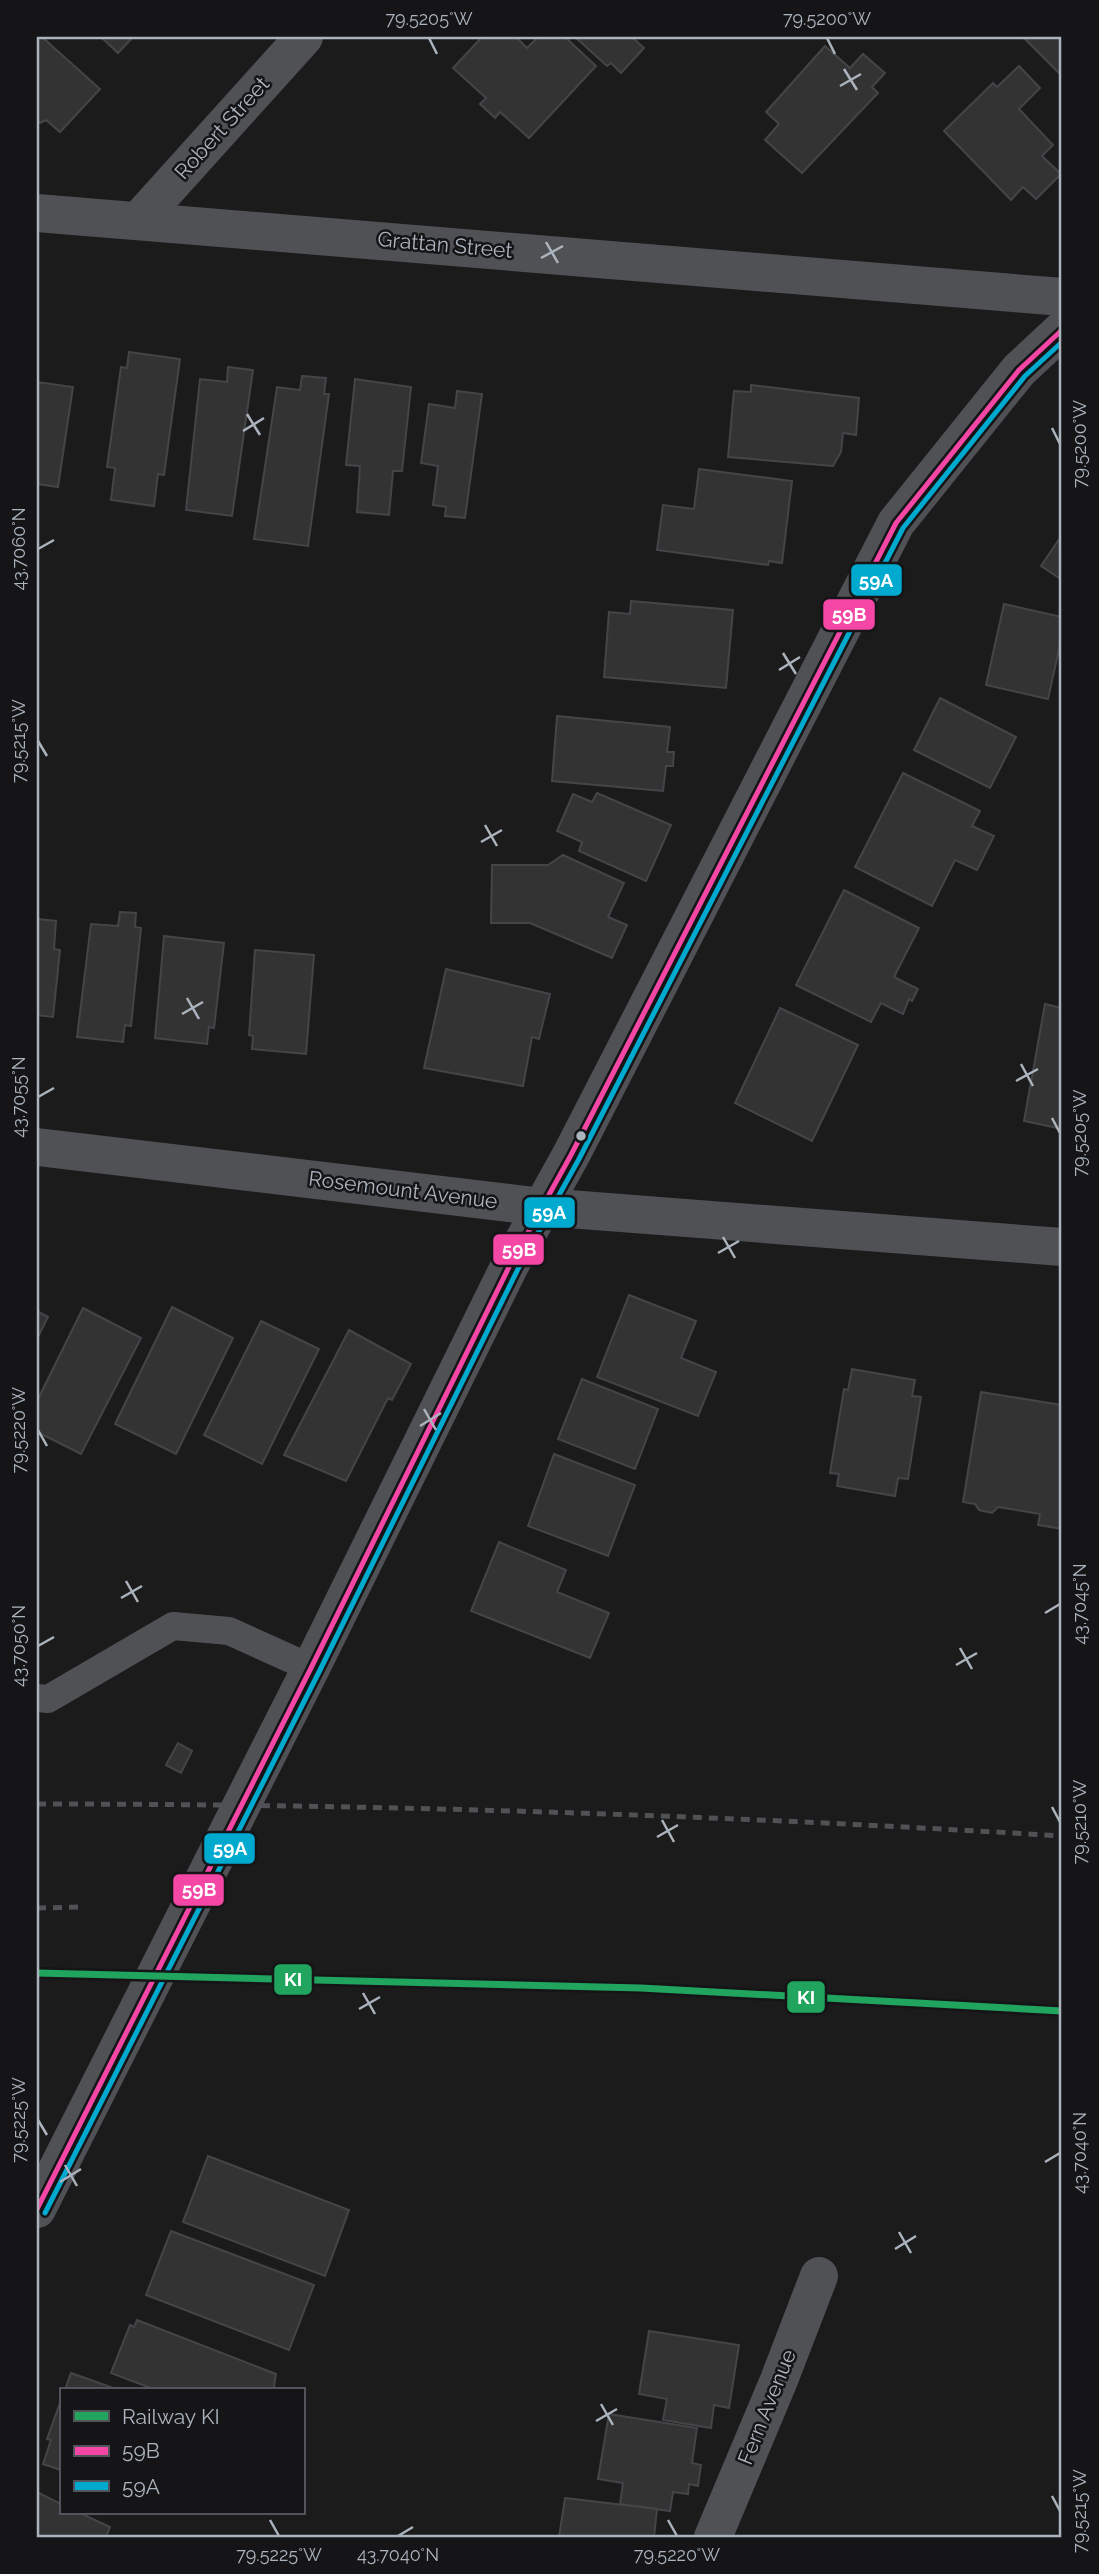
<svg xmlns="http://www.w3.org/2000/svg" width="1099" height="2574" font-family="Raleway,sans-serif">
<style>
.building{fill:#333334;stroke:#444548;stroke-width:2}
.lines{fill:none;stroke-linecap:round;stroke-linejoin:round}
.service{stroke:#4f5154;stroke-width:28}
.minor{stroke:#4f5154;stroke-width:38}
.tertiary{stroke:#4f5154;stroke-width:38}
.rail{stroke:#4f5154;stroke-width:5;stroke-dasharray:9 7;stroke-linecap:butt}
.bus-1-casing{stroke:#151518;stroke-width:10}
.bus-2-casing{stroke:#151518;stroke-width:10}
.bus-1{stroke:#f346a5;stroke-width:5}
.bus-2{stroke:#00a9ce;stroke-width:5}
.rail-1-casing{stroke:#151518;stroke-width:12}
.rail-1{stroke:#20a45e;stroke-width:7}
.ticks{fill:none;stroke:#abb3bd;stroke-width:2.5}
.bus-dot{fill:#abb3bd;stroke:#151518;stroke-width:2.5}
.labels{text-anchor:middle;stroke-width:5;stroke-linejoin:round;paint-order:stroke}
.street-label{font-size:21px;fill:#abb3bd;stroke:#151518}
.line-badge{stroke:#151518;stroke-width:2.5}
.badge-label{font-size:19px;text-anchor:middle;font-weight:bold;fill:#fff}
.neatline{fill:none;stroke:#abb3bd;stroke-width:2.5}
.ticks-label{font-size:18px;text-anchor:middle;fill:#abb3bd}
</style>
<rect width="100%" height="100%" fill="#1b1b1c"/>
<!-- building -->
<g class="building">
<path d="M37 37H42L100 89 60 132 46 120 40 123 37 120Z"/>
<path d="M101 37H133L118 53Z"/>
<path d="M482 37H516L527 48 538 37H565L596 66 529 138 500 112 495 118 480 104 486 98 453 68Z"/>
<path d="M575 37H632L644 48 621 73 611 63 607 66Z"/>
<path d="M1023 37H1062V76Z"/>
<path d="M825 46 850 68 863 54 885 73 872 87 878 93 802 173 765 140 779 124 766 112Z"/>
<path d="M1019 66 1040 88 1019 109 1053 145 1042 156 1061 174 1036 199 1023 187 1011 200 944 131 993 83 997 87Z"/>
<path d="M129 352 180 359 164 475 158 474 154 506 111 500 115 468 107 467 121 367 127 368Z"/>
<path d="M228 367 253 370 232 516 186 510 200 379 227 382Z"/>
<path d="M302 376 326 378 324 394H329L308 546 254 539 277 387 300 390Z"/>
<path d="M355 379 411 387 402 471H393L389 515 357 512 360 466 346 465Z"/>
<path d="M37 382 73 387 58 487 37 484Z"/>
<path d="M751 385 859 398 856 435 843 433 841 452 833 466 728 457 734 391 751 392Z"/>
<path d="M457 391 482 394 465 518 445 516 446 507 433 505 438 466 421 463 429 404 455 408Z"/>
<path d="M699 469 792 481 782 563 769 561 768 565 657 550 663 505 694 509Z"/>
<path d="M1062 535V580L1041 566Z"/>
<path d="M631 601 733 610 726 688 604 677 609 612 630 614Z"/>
<path d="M1004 604 1062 617V636L1048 699 986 685Z"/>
<path d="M940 698 1016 737 990 788 914 750Z"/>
<path d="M557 716 670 727 667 752H674L673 766H666L663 791 552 781Z"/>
<path d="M903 773 980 811 972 826 994 836 977 870 955 860 932 906 855 867Z"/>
<path d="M597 793 671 825 646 881 579 851 582 842 557 831 573 794 592 802Z"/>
<path d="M563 855 624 883 608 917 627 925 612 958 530 923H491L492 865H548Z"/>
<path d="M844 890 919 928 894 977 918 989 912 1001 909 999 903 1014 881 1003 871 1022 796 985Z"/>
<path d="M120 912 136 913 135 927 141 928 131 1026 125 1025 123 1042 77 1037 91 924 118 926Z"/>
<path d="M37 919 56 921 54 949 60 950 53 1017 37 1015Z"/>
<path d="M164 936 224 943 214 1028 209 1027 207 1044 155 1038Z"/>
<path d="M255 950 314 955 306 1054 252 1049 253 1036 249 1035Z"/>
<path d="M446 969 550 994 539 1039 532 1037 523 1086 424 1068Z"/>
<path d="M1045 1004 1062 1008V1129L1024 1121Z"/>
<path d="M780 1008 858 1045 812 1141 735 1103Z"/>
<path d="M629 1295 696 1321 681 1358 716 1372 698 1416 597 1377Z"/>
<path d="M172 1307 233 1338 176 1454 115 1424Z"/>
<path d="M83 1308 141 1338 81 1454 37 1432V1401Z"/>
<path d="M37 1311 48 1317 37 1339Z"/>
<path d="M261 1321 319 1349 262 1464 204 1435Z"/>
<path d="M349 1330 411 1364 392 1400 388 1398 346 1481 284 1455Z"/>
<path d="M852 1369 915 1380 912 1396 921 1397 908 1479 898 1478 895 1496 837 1486 839 1474 830 1473 844 1389 848 1390Z"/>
<path d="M582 1379 658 1409 635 1469 558 1439Z"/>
<path d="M981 1392 1062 1405V1529L1038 1525 1040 1514 998 1507 992 1513 979 1510 975 1504 963 1502Z"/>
<path d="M554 1454 635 1485 608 1556 528 1526Z"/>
<path d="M499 1542 566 1570 557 1592 609 1613 590 1658 471 1611Z"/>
<path d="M178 1743 192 1751 181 1773 166 1765Z"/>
<path d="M208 2156 349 2210 325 2276 183 2222Z"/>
<path d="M171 2231 314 2285 289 2350 146 2295Z"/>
<path d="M137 2320 276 2374 274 2386 277 2390H156L111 2373 130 2325 134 2327Z"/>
<path d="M649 2331 739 2345 729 2408 714 2405 711 2428 663 2420 667 2399 639 2394Z"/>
<path d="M71 2373 119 2390H65Z"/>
<path d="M61 2400V2470L43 2464 51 2440 47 2439Z"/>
<path d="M609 2414 697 2428 692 2463 701 2465 698 2486 689 2484 688 2494 673 2492 670 2511 620 2504 623 2483 598 2479Z"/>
<path d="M37 2492 61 2504V2513H80L110 2527 106 2537H37Z"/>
<path d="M565 2498 657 2509 654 2537H559Z"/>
</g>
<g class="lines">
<!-- service -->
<path class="service" d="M37 1698 48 1699 173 1626 229 1631 311 1668"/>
<!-- minor -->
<g class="minor">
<path d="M37 213 1062 297"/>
<path d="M139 220 304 37"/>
<path d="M37 1147 543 1207 1062 1247"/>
<path d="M713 2537 779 2380 819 2276"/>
</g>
<!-- tertiary -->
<path class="tertiary" d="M37 2209 311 1668 510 1265 571 1155 896 523 1019 370 1062 330"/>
<!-- rail -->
<g class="rail">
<path d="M37 1804C379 1804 721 1815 1062 1836"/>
<path d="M37 1908 81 1907"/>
</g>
<defs>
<path id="bus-1" d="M37 2209 311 1668 510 1265 571 1155 896 523 1019 370 1062 330"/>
<path id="bus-2" d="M45 2213 319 1672 518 1269 579 1159 903 528 1025 376 1062 342"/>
</defs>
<!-- bus-1 casing -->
<use href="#bus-1" class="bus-1-casing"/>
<!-- bus-2 casing -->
<use href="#bus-2" class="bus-2-casing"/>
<!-- bus-1 -->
<use href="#bus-1" class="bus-1"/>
<!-- bus-2 -->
<use href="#bus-2" class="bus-2"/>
<defs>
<path id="rail-1" d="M37 1973 641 1988 1062 2011"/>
</defs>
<!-- rail-1 casing -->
<use href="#rail-1" class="rail-1-casing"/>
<!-- rail-1 -->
<use href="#rail-1" class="rail-1"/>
</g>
<!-- ticks -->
<path class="ticks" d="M429 38 437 54M827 38 835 54M844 69 857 90M840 86 861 74M546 242 558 263M541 258 563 246M247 414 260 435M1052 428 1060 444M243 431 264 418M38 549 54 540M783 653 796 674M779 670 800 657M38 741 47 756M485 825 497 846M481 842 502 830M187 998 199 1019M182 1014 203 1002M1021 1064 1033 1086M1016 1081 1038 1069M38 1097 54 1088M1052 1118 1060 1133M723 1237 735 1258M718 1253 739 1241M424 1409 436 1430M420 1426 441 1413M38 1430 47 1446M126 1581 138 1602M121 1598 142 1586M1045 1613 1060 1604M38 1646 54 1637M960 1648 972 1669M956 1665 977 1653M1052 1807 1060 1822M662 1820 674 1842M657 1837 678 1825M363 1993 375 2014M359 2009 380 1997M38 2120 47 2135M1045 2162 1060 2153M65 2165 77 2186M60 2182 81 2169M899 2232 911 2253M895 2249 916 2236M601 2404 613 2425M596 2421 617 2409M1052 2496 1060 2511M270 2520 279 2536M668 2520 677 2536M398 2536 413 2527"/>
<!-- markers -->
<circle class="bus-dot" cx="581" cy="1136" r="6"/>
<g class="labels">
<!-- street labels -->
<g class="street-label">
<text transform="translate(222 128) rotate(-48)" y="7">Robert Street</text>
<text transform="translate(445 245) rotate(5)" y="7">Grattan Street</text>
<text transform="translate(403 1190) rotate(7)" y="7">Rosemount Avenue</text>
<text transform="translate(767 2407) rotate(-68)" y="7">Fern Avenue</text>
</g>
</g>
<g class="line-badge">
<rect x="850" y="563" width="53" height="34" rx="7" fill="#00a9ce"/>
<rect x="822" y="598" width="54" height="33" rx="7" fill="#f346a5"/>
<rect x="523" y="1196" width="53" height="33" rx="7" fill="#00a9ce"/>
<rect x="492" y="1233" width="53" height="33" rx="7" fill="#f346a5"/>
<rect x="203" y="1832" width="53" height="33" rx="7" fill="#00a9ce"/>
<rect x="172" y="1873" width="53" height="34" rx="7" fill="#f346a5"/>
<rect x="273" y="1963" width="40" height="33" rx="7" fill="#20a45e"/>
<rect x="786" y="1980" width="40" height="34" rx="7" fill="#20a45e"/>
</g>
<g class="badge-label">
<text x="876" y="587">59A</text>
<text x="849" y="621">59B</text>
<text x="549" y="1219">59A</text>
<text x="519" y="1256">59B</text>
<text x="230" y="1855">59A</text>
<text x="199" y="1896">59B</text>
<text x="293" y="1986">KI</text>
<text x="806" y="2004">KI</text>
</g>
<!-- border -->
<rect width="1099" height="2574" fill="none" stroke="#151518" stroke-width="77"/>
<!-- legend -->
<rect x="60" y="2388" width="245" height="126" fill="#151518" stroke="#51545a" stroke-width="2"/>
<rect x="74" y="2411" width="35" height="10" fill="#20a45e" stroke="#51545a" stroke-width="2"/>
<text x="122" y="2424" font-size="21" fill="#abb3bd">Railway KI</text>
<rect x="74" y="2446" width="35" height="10" fill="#f346a5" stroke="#51545a" stroke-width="2"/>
<text x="122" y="2458" font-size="21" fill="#abb3bd">59B</text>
<rect x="74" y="2481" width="35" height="10" fill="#00a9ce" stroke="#51545a" stroke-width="2"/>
<text x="122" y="2494" font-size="21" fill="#abb3bd">59A</text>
<rect x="38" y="38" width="1022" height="2498" class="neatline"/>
<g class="ticks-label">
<text x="429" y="25">79.5205°W</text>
<text x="827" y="25">79.5200°W</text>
<text transform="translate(1080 444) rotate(-90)" y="6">79.5200°W</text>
<text transform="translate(19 549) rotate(-90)" y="6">43.7060°N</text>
<text transform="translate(19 741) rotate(-90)" y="6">79.5215°W</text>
<text transform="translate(19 1097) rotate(-90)" y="6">43.7055°N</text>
<text transform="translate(1080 1133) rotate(-90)" y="6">79.5205°W</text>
<text transform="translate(19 1430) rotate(-90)" y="6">79.5220°W</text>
<text transform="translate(1080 1604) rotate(-90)" y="6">43.7045°N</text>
<text transform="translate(19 1646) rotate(-90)" y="6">43.7050°N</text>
<text transform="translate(1080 1822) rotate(-90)" y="6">79.5210°W</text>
<text transform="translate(19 2120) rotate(-90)" y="6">79.5225°W</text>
<text transform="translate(1080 2153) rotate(-90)" y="6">43.7040°N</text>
<text transform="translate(1080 2511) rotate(-90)" y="6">79.5215°W</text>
<text x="279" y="2561">79.5225°W</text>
<text x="398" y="2561">43.7040°N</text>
<text x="677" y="2561">79.5220°W</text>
</g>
</svg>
